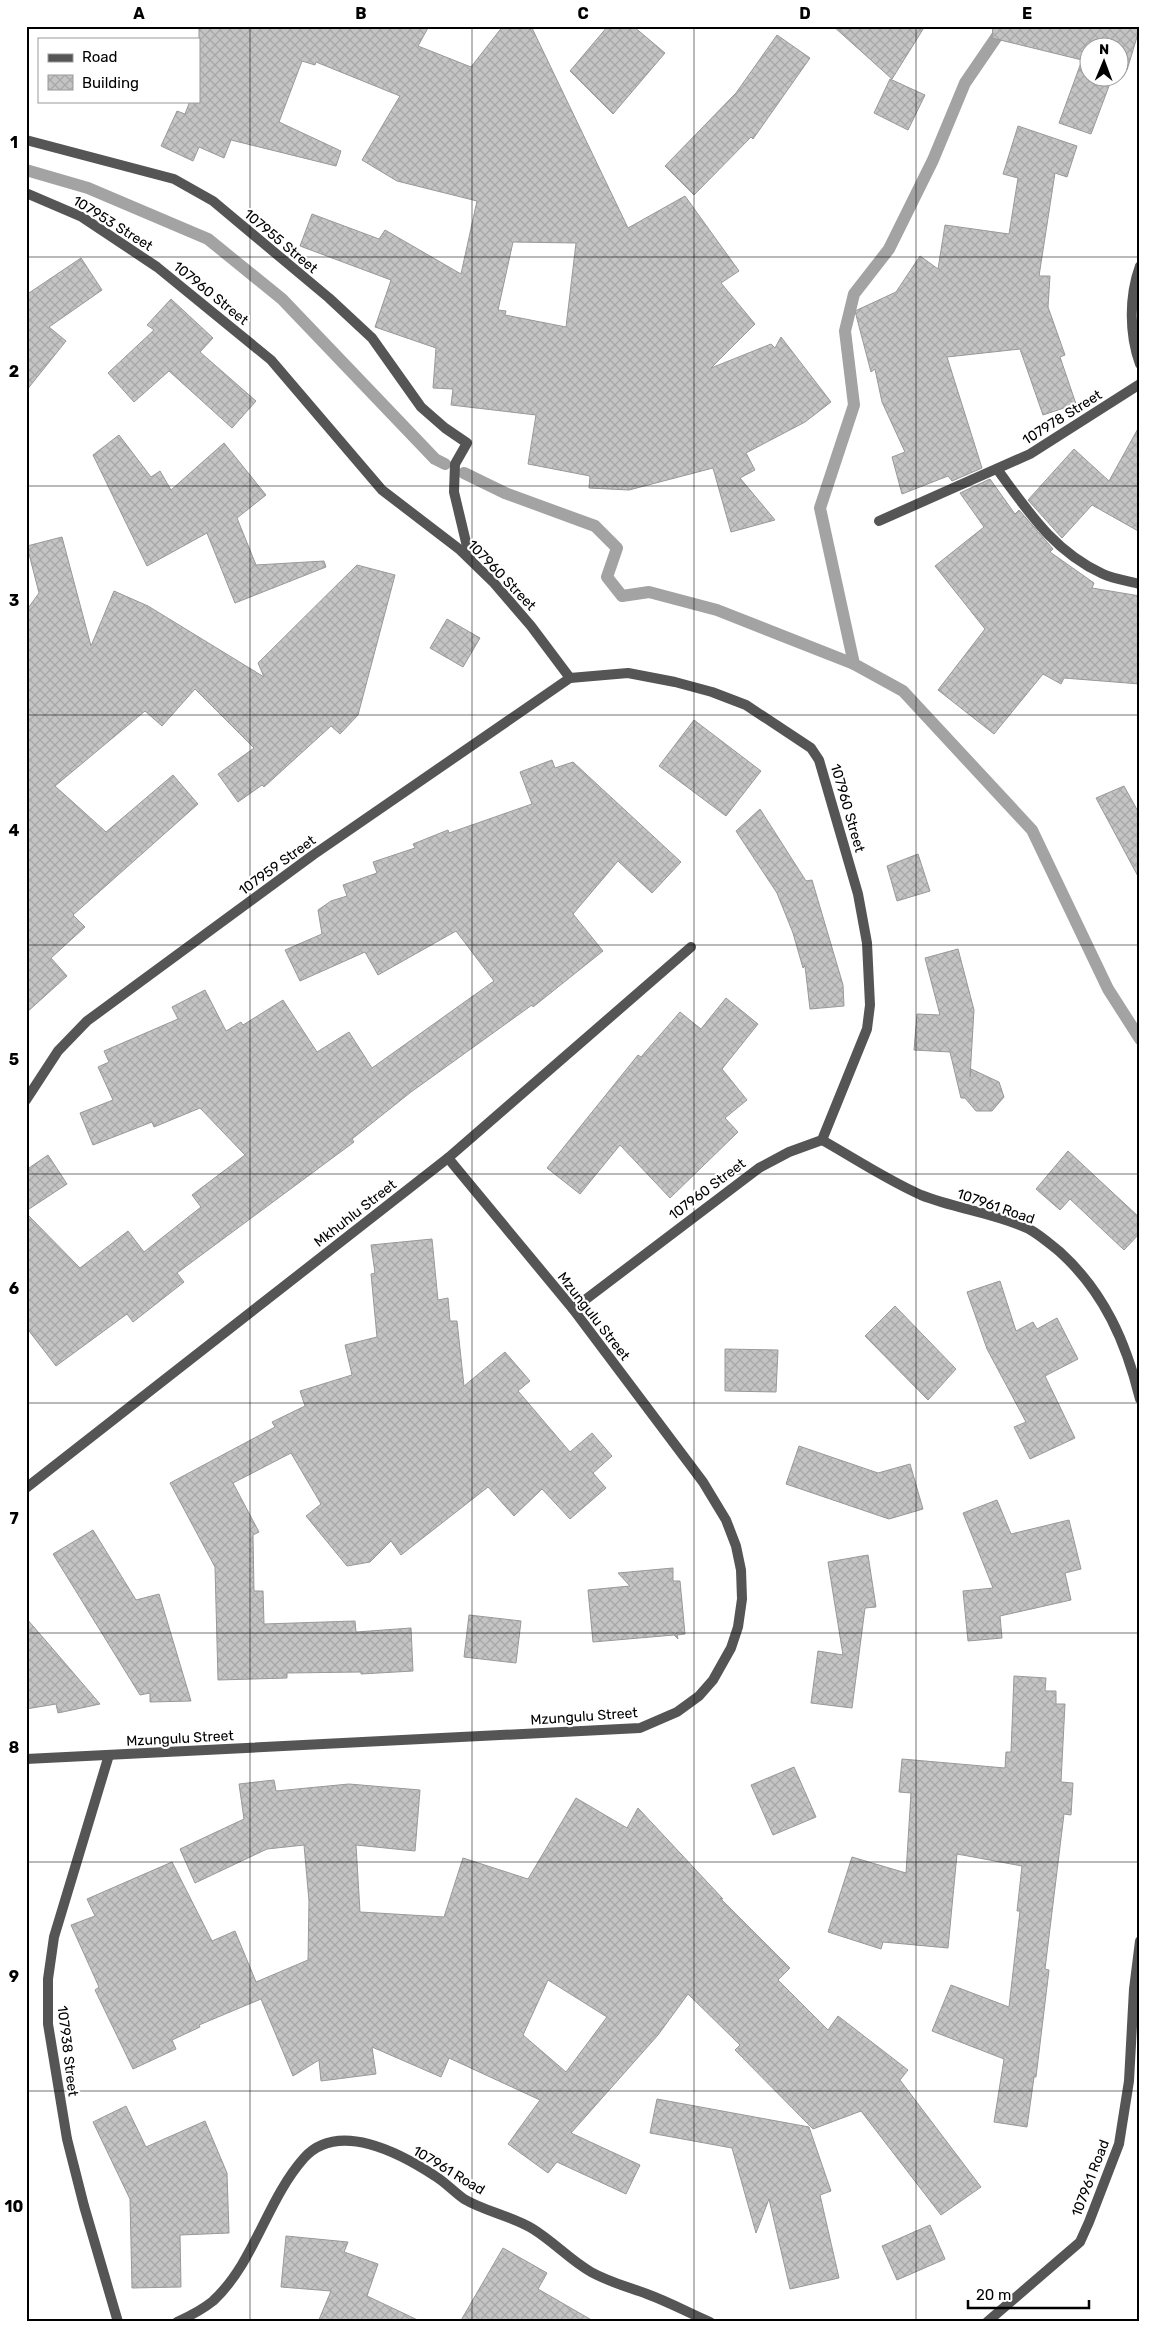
<svg xmlns="http://www.w3.org/2000/svg" width="1166" height="2348" font-family="Rubik,sans-serif">
<style>
.lines{fill:none;stroke-linecap:round;stroke-linejoin:round}
.stream{stroke:#a3a3a3;stroke-width:12}
.building{fill:url(#building-cross-hatch);stroke:#999;fill-rule:evenodd}
.minor{stroke:#555;stroke-width:10}
.grid{fill:none;stroke:#000;stroke-width:1;stroke-opacity:0.55}
.labels{text-anchor:middle;stroke-width:4.5;stroke-linejoin:round;paint-order:stroke}
.street-label{font-size:14px;fill:#000;stroke:#fff}
.neatline{fill:none;stroke:#000;stroke-width:2}
.grid-label{font-size:16px;text-anchor:middle;font-weight:bold;fill:#000}
</style>
<defs>
<pattern id="building-cross-hatch" width="8" height="8" patternUnits="userSpaceOnUse" patternTransform="scale(1.25)"><rect width="8" height="8" fill="#c4c4c4"/><path d="M0 0l8 8M0 8l8-8" fill="none" stroke="#a7a7a7"/></pattern>
</defs>
<rect width="100%" height="100%" fill="#fff"/>
<g class="lines">
<!-- stream -->
<g class="stream">
<path d="M1004 26 965 83 933 160 889 249 854 294 845 331 854 405 820 508 854 664 903 691 1032 830 1108 989 1140 1039"/>
<path d="M26 170 88 188 208 239 282 299 435 459 445 464"/>
<path d="M464 473 505 493 595 526 617 548 607 577 622 596 649 592 717 610 854 664"/>
</g>
</g>
<!-- building -->
<g class="building">
<path d="M199 26H429L418 46 471 67 503 26H531L628 228 685 196 739 271 721 283 755 324 711 368 771 344 775 348 781 337 831 402 805 422 746 453 755 470 740 478 775 520 731 532 713 468 629 490 589 488 590 476 528 464 536 415 451 405 453 389 433 388 436 348 375 327 391 280 300 246 312 214 379 239 385 230 461 274 477 201 397 181 362 160 400 96 316 62 315 65 302 61 279 122 341 151 336 166 231 140 224 158 199 147 193 161 161 146 177 111 185 114 190 101H199ZM513 242 576 243 566 327 505 315 506 311 498 310Z"/>
<path d="M608 26H633L665 53 613 114 570 71Z"/>
<path d="M833 26H925L892 79Z"/>
<path d="M993 26H1140V27L1127 70 1118 68V48H1088V78H1112L1091 134 1059 123 1082 60 992 38Z"/>
<path d="M777 35 810 58 753 139 751 137 694 195 665 166 736 93Z"/>
<path d="M890 79 925 95 908 130 874 113Z"/>
<path d="M1018 126 1077 146 1067 177 1055 173 1039 276H1050L1048 307 1065 355 1060 357 1076 404 1043 415 1020 349 947 357 982 468 952 481 948 476 902 494 892 457 905 452 882 402 875 369 871 372 855 311 896 292 920 256 938 269 945 225 1009 234 1018 178 1003 174Z"/>
<path d="M81 258 102 290 49 327 66 341 26 391V295Z"/>
<path d="M171 299 213 338 200 352 256 401 232 428 169 371 134 402 108 373 154 330 147 325Z"/>
<path d="M1140 425V532L1092 505 1062 538 1028 500 1074 449 1109 481Z"/>
<path d="M119 435 151 477 160 471 171 490 224 443 266 495 237 518 256 565 324 561 326 567 235 603 207 533 147 566 93 455Z"/>
<path d="M990 479 1015 514 1019 510 1053 549 1050 552 1094 583 1092 588 1140 596V684L1064 678 1061 684 1043 674 994 734 938 690 985 629 935 566 984 527 960 493Z"/>
<path d="M62 537 91 646 114 591 148 606 264 677 258 663 357 565 395 575 358 715 340 734 331 726 264 787 262 785 238 802 218 774 254 748 195 689 162 726 145 711 55 786 106 832 173 775 198 804 73 915 85 927 51 958 67 976 26 1013V611L39 593 27 546Z"/>
<path d="M447 619 480 638 463 667 430 648Z"/>
<path d="M694 720 761 771 726 816 659 766Z"/>
<path d="M552 760 555 768 573 762 681 862 652 893 618 861 573 914 603 951 533 1007 532 1005 411 1092 352 1139 354 1142 177 1273 184 1282 133 1322 127 1314 56 1366 26 1327V1213L80 1268 128 1231 144 1252 201 1207 192 1195 245 1155 200 1108 154 1127 152 1122 93 1145 80 1113 113 1100 98 1067 109 1062 104 1051 178 1019 172 1007 205 990 226 1031 241 1022 243 1025 283 1000 317 1052 349 1032 372 1068 494 981 456 931 378 975 365 952 300 981 285 950 322 934 318 910 331 901 347 896 343 885 377 873 373 862 415 848 413 844 448 830 449 833 532 804 520 772Z"/>
<path d="M1124 786 1140 815V880L1096 798Z"/>
<path d="M760 809 806 881 812 880 843 985 844 1006 810 1009 805 966 803 968 793 933 777 893 736 831Z"/>
<path d="M918 854 930 891 897 901 887 866Z"/>
<path d="M958 949 974 1010 970 1077 971 1069 999 1082 1004 1097 992 1111H976L965 1098H961L950 1052 914 1050 917 1014 940 1015 925 958Z"/>
<path d="M726 998 758 1024 722 1069 747 1100 725 1118 738 1132 670 1198 620 1145 580 1194 547 1168 638 1055 641 1057 680 1012 701 1029Z"/>
<path d="M1068 1151 1140 1218V1233L1124 1250 1070 1199 1060 1210 1036 1189Z"/>
<path d="M48 1155 67 1184 26 1211V1170Z"/>
<path d="M432 1239 438 1300 448 1298 450 1321H457L464 1386 505 1352 530 1381 518 1391 570 1452 592 1433 612 1456 593 1473 606 1488 570 1519 542 1489 514 1516 488 1487 401 1555 391 1541 370 1562 347 1566 306 1516 321 1504 291 1453 233 1483 259 1532 253 1535 254 1591H263L264 1624 355 1621 356 1632 411 1628 413 1671 361 1674V1672L287 1673V1678L218 1680 215 1567 170 1483 275 1427 272 1422 305 1406 300 1391 352 1375 345 1345 377 1337 371 1274 375 1273 371 1245Z"/>
<path d="M1000 1281 1016 1331 1033 1322 1037 1329 1057 1318 1078 1359 1045 1376 1075 1438 1030 1459 1014 1427 1026 1422 987 1349 967 1292Z"/>
<path d="M895 1306 956 1369 928 1400 865 1336Z"/>
<path d="M725 1349 778 1350 776 1392 725 1391Z"/>
<path d="M799 1446 878 1473 910 1464 923 1509 889 1519 786 1484Z"/>
<path d="M997 1500 1011 1534 1069 1520 1081 1569 1065 1573 1071 1600 1000 1616 1002 1638 968 1641 963 1591 993 1588 963 1513Z"/>
<path d="M93 1530 136 1600 159 1594 191 1701 150 1702V1693L140 1695 53 1554Z"/>
<path d="M868 1555 876 1607 865 1608 852 1708 811 1703 818 1651 843 1655 828 1562Z"/>
<path d="M673 1568V1581H680L685 1634 677 1635 678 1639 674 1635 593 1642 588 1590 630 1586 618 1573Z"/>
<path d="M469 1615 521 1621 516 1663 464 1657Z"/>
<path d="M26 1618 46 1641 100 1704 58 1713 56 1704 26 1709Z"/>
<path d="M1014 1676 1046 1678 1045 1691H1056V1704H1065L1061 1782 1073 1783 1071 1815 1064 1814 1045 1969 1049 1970 1036 2077H1034L1027 2127 994 2122 1004 2059 932 2031 951 1985 1009 2007 1020 1911H1017L1022 1866 957 1854 948 1948 883 1942 881 1949 828 1932 852 1857 906 1873 911 1793 899 1792 902 1759 1005 1768 1006 1752H1011Z"/>
<path d="M794 1767 816 1817 773 1835 751 1785Z"/>
<path d="M274 1780 276 1791 349 1784 420 1790 415 1851 356 1845 360 1912 444 1917 463 1858 528 1879 576 1798 627 1828 638 1808 723 1899 720 1898 790 1968 778 1980 828 2030 838 2016 908 2070 900 2080 981 2187 941 2215 861 2111 813 2129 735 2050 740 2045 688 1994 658 2035 571 2133 640 2165 626 2194 557 2162 548 2173 508 2144 540 2100 449 2058 441 2077 372 2047 376 2074 321 2081 319 2060 293 2076 261 1999 199 2025 200 2027 172 2040 176 2049 133 2069 95 1990 99 1987 71 1925 95 1916 87 1899 172 1862 212 1941 235 1931 256 1982 308 1960 309 1901 304 1845 267 1849 195 1883 180 1849 244 1819 239 1784ZM548 1980 607 2017 566 2072 523 2035Z"/>
<path d="M657 2099 809 2127 831 2191 820 2195 839 2278 790 2289 769 2199 756 2233 732 2148 650 2133Z"/>
<path d="M126 2106 146 2147 205 2121 227 2173 229 2233 180 2235 181 2287 132 2288 130 2199 93 2122Z"/>
<path d="M930 2225 945 2259 897 2280 882 2246Z"/>
<path d="M286 2236 348 2242 344 2252 378 2264 367 2296 422 2322H318L331 2291 281 2287Z"/>
<path d="M503 2248 547 2273 538 2289 595 2322H460Z"/>
</g>
<g class="lines">
<!-- minor -->
<g class="minor">
<path d="M26 140 174 179 213 201 329 298 372 338 421 407 445 428 467 443 455 464 454 492 470 559"/>
<path d="M26 193 82 217 157 267 271 360 382 490 459 549 494 583 531 626 570 678 628 673 675 682 712 692 746 705 811 748 819 760 858 894 867 943 870 1005 867 1029 822 1140 789 1152 759 1168 573 1309"/>
<path d="M1140 266C1129 296 1129 334 1140 364"/>
<path d="M997 469C1028 511 1053 551 1103 574 1114 579 1128 581 1140 584"/>
<path d="M879 521 1030 454 1140 384"/>
<path d="M26 1100 58 1051 87 1021 313 855 570 678"/>
<path d="M822 1140C854 1158 887 1180 921 1195 956 1209 996 1213 1029 1229 1040 1235 1050 1244 1060 1252 1104 1292 1126 1342 1140 1399"/>
<path d="M26 1488 448 1158 691 947"/>
<path d="M109 1755 54 1937 48 1979V2024L67 2139 84 2206 118 2322"/>
<path d="M26 1759 640 1728 677 1712 699 1696 713 1680 731 1648 738 1627 742 1599 741 1570 736 1546 726 1520 703 1482 573 1309 448 1158"/>
<path d="M177 2322C190 2316 202 2310 213 2301 255 2262 266 2201 304 2158 338 2120 400 2153 435 2176 445 2182 454 2192 464 2199 486 2212 512 2216 533 2229 554 2242 570 2260 591 2272 609 2282 628 2287 647 2294 669 2302 689 2313 710 2322"/>
<path d="M987 2322 1080 2242 1089 2222 1119 2144 1129 2081 1134 1989 1140 1941"/>
</g>
</g>
<!-- grid -->
<path class="grid" d="M250 26V2322M472 26V2322M694 26V2322M916 26V2322M26 257H1140M26 486H1140M26 715H1140M26 945H1140M26 1174H1140M26 1403H1140M26 1633H1140M26 1862H1140M26 2091H1140"/>
<g class="labels">
<!-- street labels -->
<g class="street-label">
<text transform="translate(113 223) rotate(32)" y="5">107953 Street</text>
<text transform="translate(281 241) rotate(40)" y="5">107955 Street</text>
<text transform="translate(211 293) rotate(39)" y="5">107960 Street</text>
<text transform="translate(1062 417) rotate(-32)" y="5">107978 Street</text>
<text transform="translate(502 575) rotate(46)" y="5">107960 Street</text>
<text transform="translate(848 808) rotate(74)" y="5">107960 Street</text>
<text transform="translate(277 865) rotate(-36)" y="5">107959 Street</text>
<text transform="translate(707 1189) rotate(-37)" y="5">107960 Street</text>
<text transform="translate(996 1206) rotate(19)" y="5">107961 Road</text>
<text transform="translate(355 1213) rotate(-38)" y="5">Mkhuhlu Street</text>
<text transform="translate(594 1316) rotate(52)" y="5">Mzungulu Street</text>
<text transform="translate(584 1716) rotate(-4)" y="5">Mzungulu Street</text>
<text transform="translate(180 1738) rotate(-3)" y="5">Mzungulu Street</text>
<text transform="translate(68 2051) rotate(83)" y="5">107938 Street</text>
<text transform="translate(449 2170) rotate(31)" y="5">107961 Road</text>
<text transform="translate(1090 2178) rotate(-69)" y="5">107961 Road</text>
</g>
</g>
<!-- border -->
<rect width="1166" height="2348" fill="none" stroke="#ffffff" stroke-width="55"/>
<!-- legend -->
<rect x="38" y="38" width="162" height="65" fill="#ffffff" stroke="#999999"/>
<rect x="48" y="54" width="25" height="8" fill="#555555" stroke="#999999"/>
<text x="82" y="62" font-size="15" fill="#000000">Road</text>
<rect x="48" y="75" width="25" height="15" fill="url(#building-cross-hatch)" stroke="#999999"/>
<text x="82" y="88" font-size="15" fill="#000000">Building</text>
<!-- north arrow -->
<g transform="translate(1104 62) rotate(1)"><circle r="24" fill="#ffffff" stroke="#999999"/>
<path d="M0-4L9 19L0 12L-9 19Z" fill="#000000"/>
<text y="-8" font-size="14" font-weight="bold" text-anchor="middle" fill="#000000">N</text>
</g>
<!-- scale -->
<path d="M968 2300v8h121v-8" fill="none" stroke="#000000" stroke-width="2.5"/>
<text x="976" y="2300" font-size="15" fill="#000000" stroke="#ffffff" stroke-width="4" paint-order="stroke">20 m</text>
<rect x="28" y="28" width="1110" height="2292" class="neatline"/>
<g class="grid-label">
<text x="139" y="19">A</text>
<text x="361" y="19">B</text>
<text x="583" y="19">C</text>
<text x="805" y="19">D</text>
<text x="1027" y="19">E</text>
<text x="14" y="148">1</text>
<text x="14" y="377">2</text>
<text x="14" y="606">3</text>
<text x="14" y="836">4</text>
<text x="14" y="1065">5</text>
<text x="14" y="1294">6</text>
<text x="14" y="1524">7</text>
<text x="14" y="1753">8</text>
<text x="14" y="1982">9</text>
<text x="14" y="2212">10</text>
</g>
</svg>
